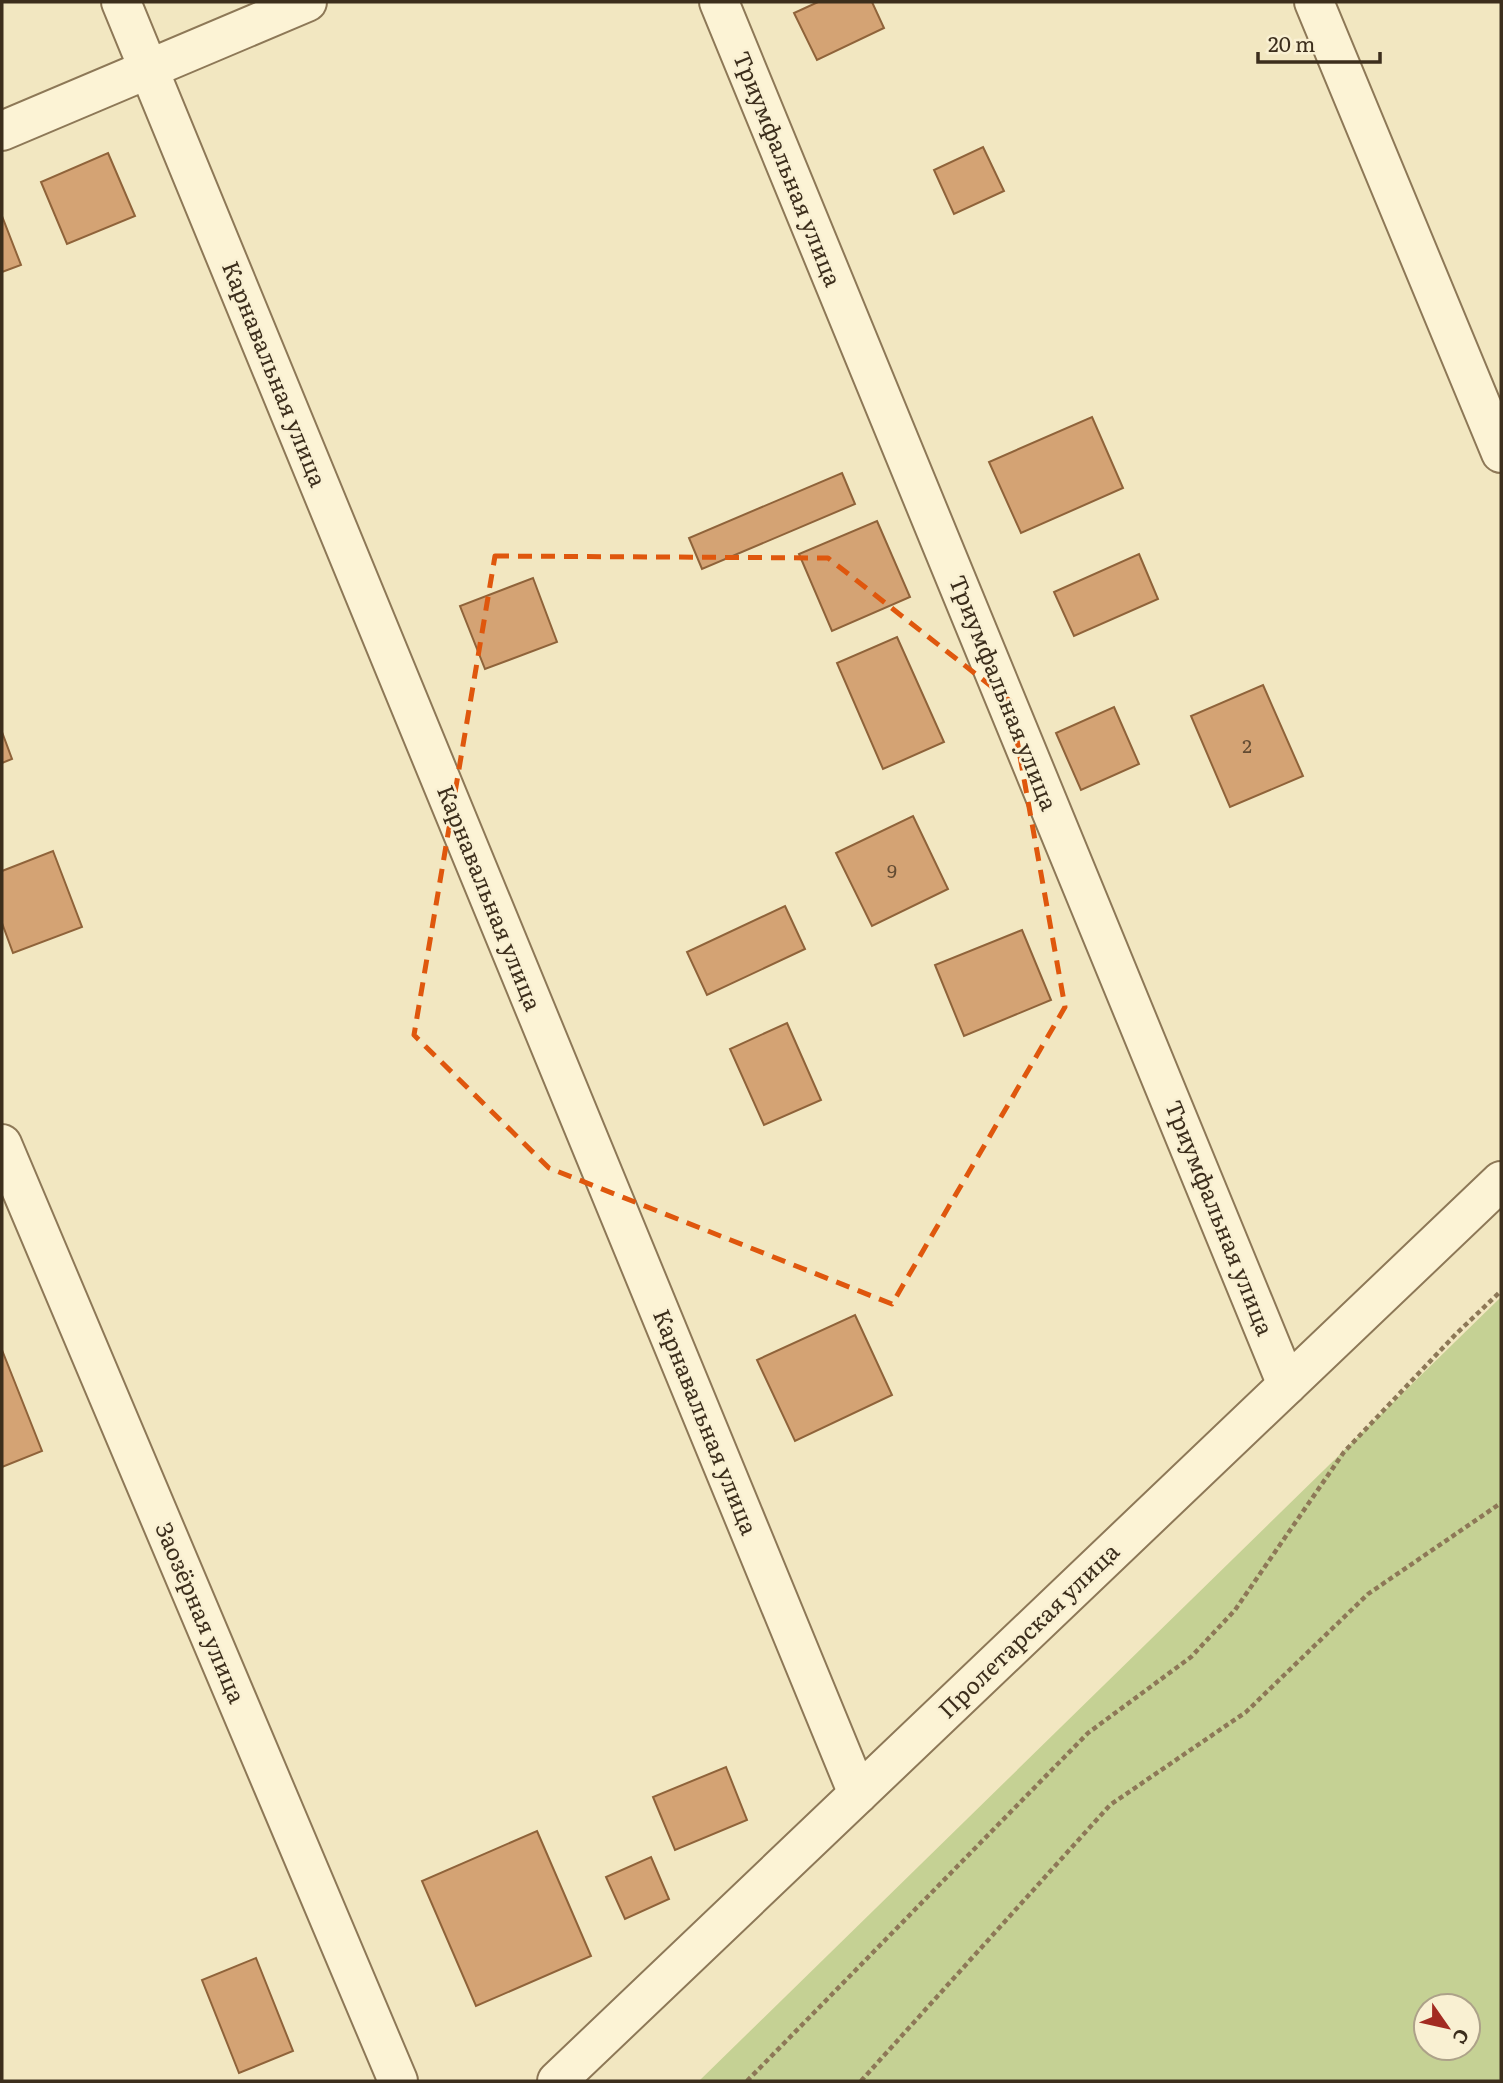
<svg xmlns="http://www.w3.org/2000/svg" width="1503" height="2083" font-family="Literata,serif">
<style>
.green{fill:#c5d194;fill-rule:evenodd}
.building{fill:#d4a374;stroke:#8f633a;stroke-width:2}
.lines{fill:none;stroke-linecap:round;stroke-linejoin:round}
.minor-casing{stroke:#8d7857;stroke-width:42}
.path{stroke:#8d7857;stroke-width:4.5;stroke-dasharray:5 3.5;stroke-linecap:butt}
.minor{stroke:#fcf3d5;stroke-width:38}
.marked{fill:none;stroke:#df570d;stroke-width:5;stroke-dasharray:14 9;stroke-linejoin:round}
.labels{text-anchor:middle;stroke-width:5;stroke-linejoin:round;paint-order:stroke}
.number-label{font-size:19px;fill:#624b32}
.street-label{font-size:23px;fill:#3c2e1c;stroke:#f9f0d2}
</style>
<rect width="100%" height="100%" fill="#f2e7c1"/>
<!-- green -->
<path class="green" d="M1501 1297V2081H699ZM1426 2006H1468V2048H1426Z"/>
<!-- building -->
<g class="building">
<path d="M818 2H872L884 28 817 60 794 13Z"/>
<path d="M983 147 1004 191 954 214 934 170Z"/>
<path d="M108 153 135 216 67 244 41 182Z"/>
<path d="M2 216 21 265 2 272Z"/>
<path d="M1092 417 1123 488 1021 533 989 462Z"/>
<path d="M842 473 855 504 702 569 689 538Z"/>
<path d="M877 521 910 597 832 631 799 554Z"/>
<path d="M1139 554 1158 599 1074 636 1054 592Z"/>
<path d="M533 578 557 642 485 669 460 606Z"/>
<path d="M897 637 944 742 883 769 837 663Z"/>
<path d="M1263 685 1303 776 1230 807 1191 716Z"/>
<path d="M1114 707 1139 764 1081 790 1056 733Z"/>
<path d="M2 732 12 759 2 763Z"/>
<path d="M913 816 948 889 872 926 836 853Z"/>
<path d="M53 851 82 927 13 953 2 923V871Z"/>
<path d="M785 906 805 949 707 995 687 952Z"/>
<path d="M1022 930 1051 1000 964 1036 935 965Z"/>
<path d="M787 1023 821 1100 764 1125 730 1049Z"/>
<path d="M855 1315 892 1395 795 1441 757 1360Z"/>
<path d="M2 1350 42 1451 2 1467Z"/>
<path d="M726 1767 747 1820 675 1850 653 1797Z"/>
<path d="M537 1831 591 1956 476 2006 422 1881Z"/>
<path d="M651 1857 669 1899 625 1919 606 1877Z"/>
<path d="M256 1958 293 2051 239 2073 202 1980Z"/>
</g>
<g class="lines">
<defs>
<g id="minor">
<path d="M121 2 858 1794"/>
<path d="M719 2 1287 1385"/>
<path d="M1314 2 1501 453"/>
<path d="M2 131 307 2"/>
<path d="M2 1144 398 2081"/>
<path d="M557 2081 1501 1181"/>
</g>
</defs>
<!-- minor casing -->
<use href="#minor" class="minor-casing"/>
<!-- path -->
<g class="path">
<path d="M747 2081 1088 1733 1191 1657 1235 1610 1344 1452 1456 1334 1501 1291"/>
<path d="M861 2081 1110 1805 1246 1712 1368 1594 1501 1503"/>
</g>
<!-- minor -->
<use href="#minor" class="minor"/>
</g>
<!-- marked area -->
<path class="marked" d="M495 556 828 558 1010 701 1065 1007 892 1304 549 1168 414 1035Z"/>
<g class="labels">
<!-- number labels -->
<g class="number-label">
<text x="1247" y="753">2</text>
<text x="892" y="878">9</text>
</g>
<!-- street labels -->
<g class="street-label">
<text transform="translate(787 169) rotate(68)" y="8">Триумфальная улица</text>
<text transform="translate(274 374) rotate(68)" y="8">Карнавальная улица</text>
<text transform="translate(1003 693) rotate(68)" y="8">Триумфальная улица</text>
<text transform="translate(489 898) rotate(68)" y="8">Карнавальная улица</text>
<text transform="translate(1219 1218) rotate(68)" y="8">Триумфальная улица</text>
<text transform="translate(705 1422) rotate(68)" y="8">Карнавальная улица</text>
<text transform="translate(200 1613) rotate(67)" y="8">Заозёрная улица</text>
<text transform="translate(1029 1631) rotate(-44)" y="8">Пролетарская улица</text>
</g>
</g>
<!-- border -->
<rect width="1503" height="2083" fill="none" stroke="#3c2e1c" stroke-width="7"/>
<!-- north arrow -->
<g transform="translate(1447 2027) rotate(124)"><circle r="33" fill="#f9f0d2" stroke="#ada289" stroke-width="2"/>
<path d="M0-5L12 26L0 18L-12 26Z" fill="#a22b21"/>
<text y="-10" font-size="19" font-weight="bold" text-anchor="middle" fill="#3c2e1c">С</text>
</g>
<!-- scale -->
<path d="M1258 52v10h122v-10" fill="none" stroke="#3c2e1c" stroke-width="3.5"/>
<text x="1268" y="52" font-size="21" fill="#3c2e1c" stroke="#f9f0d2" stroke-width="5" paint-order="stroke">20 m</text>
</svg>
